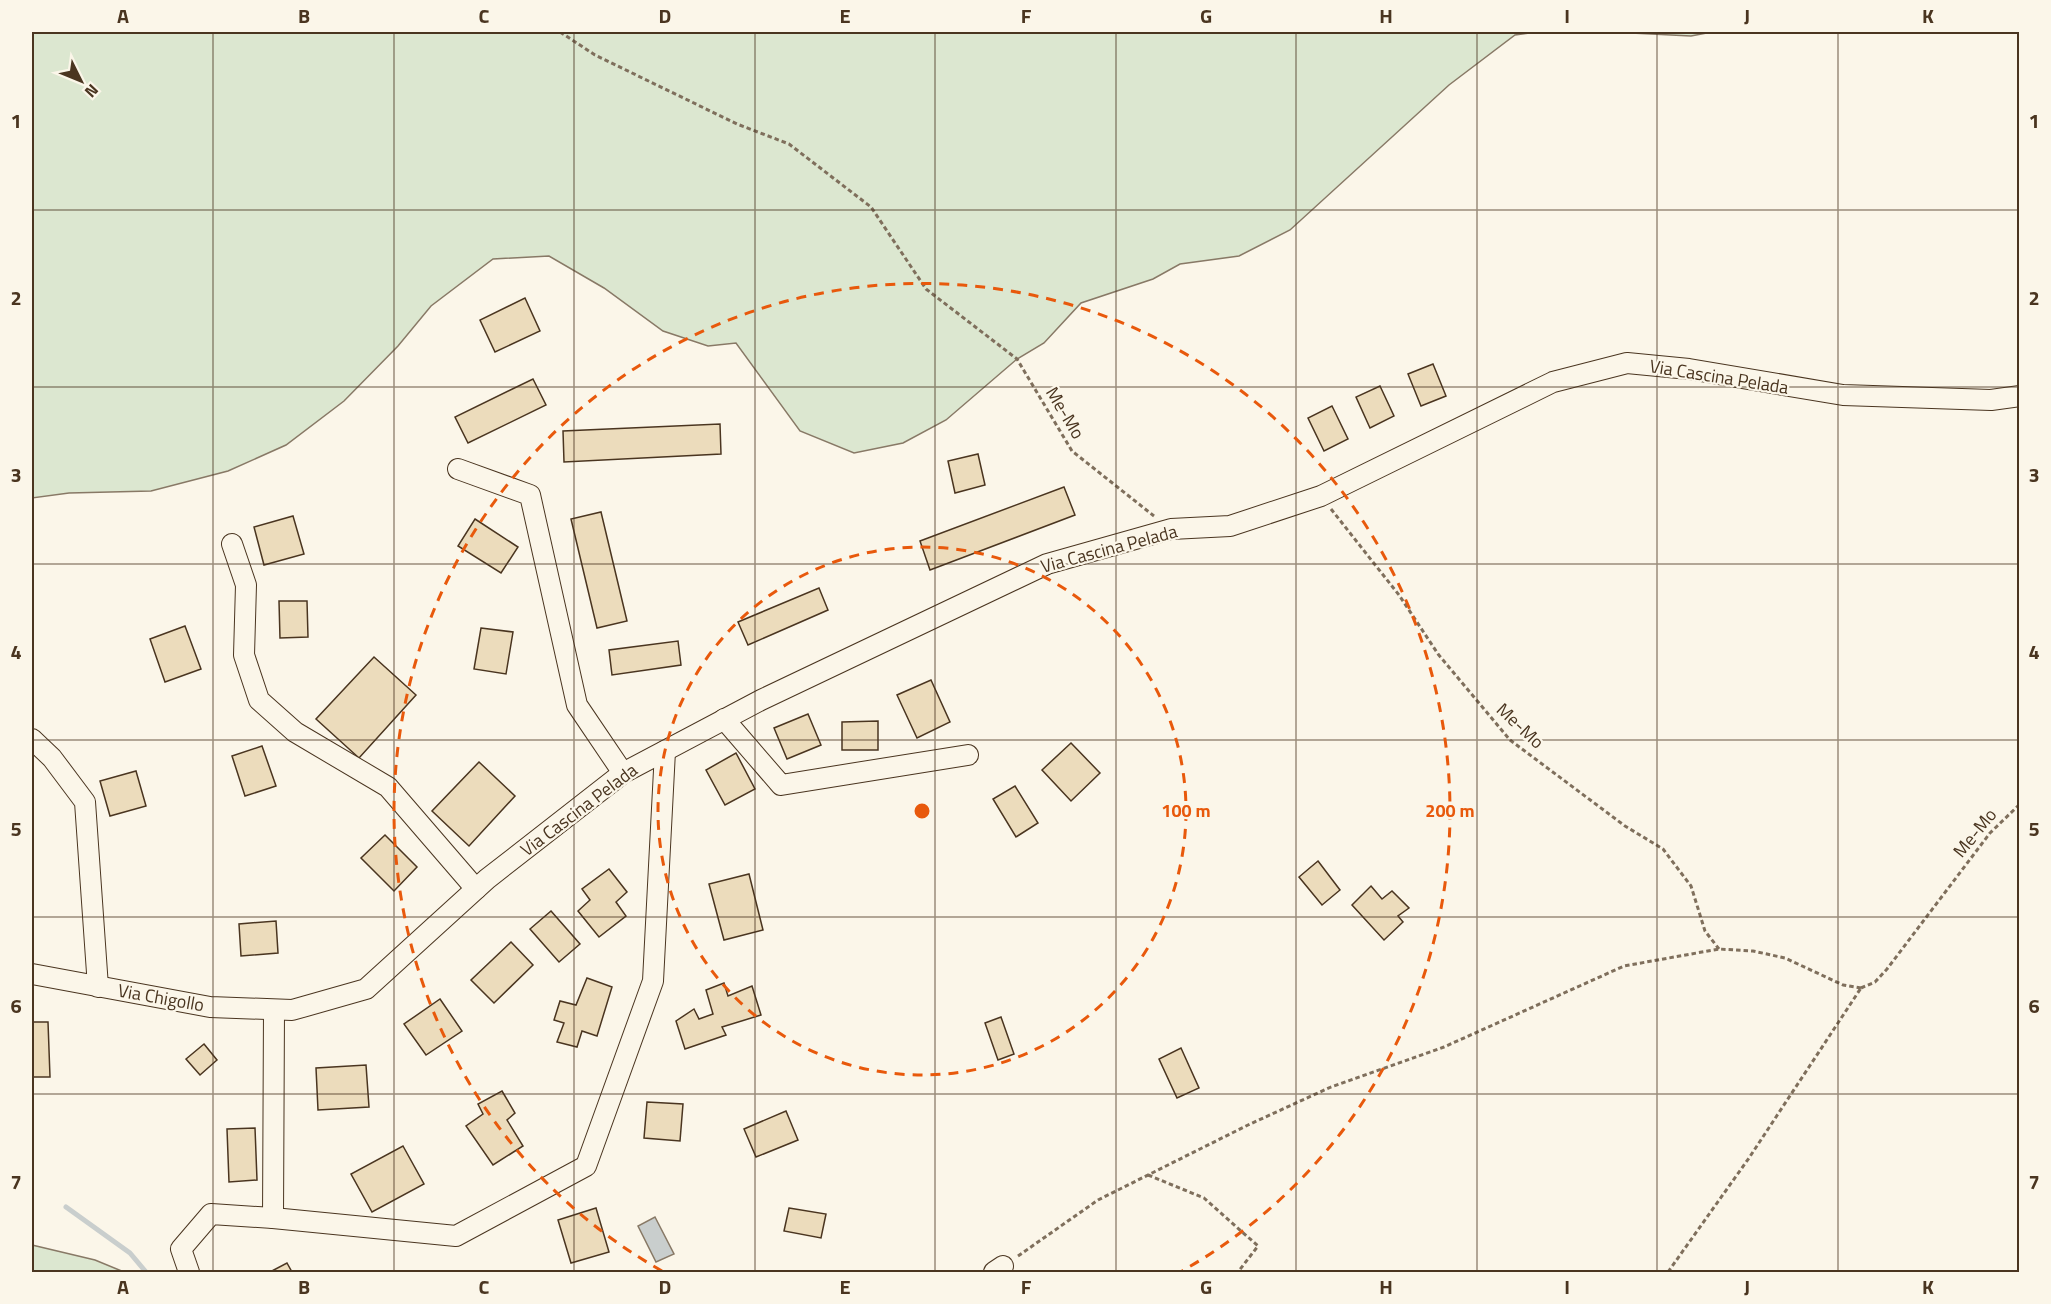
<svg xmlns="http://www.w3.org/2000/svg" width="2051" height="1304" font-family="'Titillium Web',sans-serif">
<style>
.green{fill:#dce7d0;stroke:#887966;stroke-width:1.5}
.water{fill:#c9cecd;stroke:#887966;stroke-width:1.5}
.lines{fill:none;stroke-linecap:round;stroke-linejoin:round}
.stream{stroke:#c9cecd;stroke-width:5}
.building{fill:#ecdcbc;stroke:#4a3520;stroke-width:1.5}
.minor-casing{stroke:#4a3520;stroke-width:22}
.path{stroke:#7f6f5c;stroke-width:3;stroke-dasharray:4.5 3;stroke-linecap:butt}
.minor{stroke:#fbf6e9;stroke-width:20}
.grid{fill:none;stroke:#4a3520;stroke-width:1.5;stroke-opacity:0.55}
.ring{fill:none;stroke:#e8590c;stroke-width:3;stroke-dasharray:10 8}
.labels{text-anchor:middle;stroke-width:4.5;stroke-linejoin:round;paint-order:stroke}
.street-label{font-size:18px;fill:#4a3520;stroke:#fbf6e9}
.centre{fill:#e8590c;stroke:#fbf6e9;stroke-width:3}
.ring-label{font-size:18px;text-anchor:middle;font-weight:bold;fill:#e8590c;stroke:#fbf6e9;stroke-width:4.5;stroke-linejoin:round;paint-order:stroke}
.neatline{fill:none;stroke:#4a3520;stroke-width:2}
.grid-label{font-size:20px;text-anchor:middle;font-weight:bold;fill:#4a3520}
</style>
<rect width="100%" height="100%" fill="#fbf6e9"/>
<!-- green -->
<g class="green">
<path d="M32 32H1537L1515 35 1449 85 1290 230 1239 256 1180 264 1153 279 1081 303 1044 343 1017 359 946 420 903 443 854 453 800 431 736 343 708 346 663 331 604 288 549 256 493 259 431 306 398 346 344 401 286 445 228 471 151 491 69 493 32 498Z"/>
<path d="M1611 32H1712L1691 36Z"/>
<path d="M32 1245 95 1260 124 1272H32Z"/>
</g>
<!-- water -->
<path class="water" d="M655 1217 674 1254 656 1262 638 1226Z"/>
<g class="lines">
<!-- stream -->
<path class="stream" d="M66 1207 130 1253 146 1272"/>
</g>
<!-- building -->
<g class="building">
<path d="M525 298 540 331 495 352 480 320Z"/>
<path d="M1433 364 1446 396 1421 406 1408 374Z"/>
<path d="M533 379 546 405 468 443 455 417Z"/>
<path d="M1380 386 1394 416 1370 428 1356 397Z"/>
<path d="M1332 406 1348 439 1324 451 1308 418Z"/>
<path d="M720 424 721 454 564 462 563 431Z"/>
<path d="M978 454 985 485 955 493 948 461Z"/>
<path d="M1064 487 1075 515 930 570 920 541Z"/>
<path d="M601 512 627 621 597 628 571 519Z"/>
<path d="M293 516 304 554 264 565 254 527Z"/>
<path d="M475 519 518 547 501 573 458 546Z"/>
<path d="M819 588 828 610 748 645 738 622Z"/>
<path d="M279 601H307L308 637 280 638Z"/>
<path d="M185 626 201 669 165 682 150 639Z"/>
<path d="M481 628 513 632 506 674 474 669Z"/>
<path d="M678 641 681 665 612 675 609 650Z"/>
<path d="M374 657 416 695 359 758 316 719Z"/>
<path d="M931 680 950 722 917 738 897 695Z"/>
<path d="M808 714 821 745 787 759 774 728Z"/>
<path d="M878 721V750H842V722Z"/>
<path d="M1071 743 1100 773 1071 801 1042 770Z"/>
<path d="M262 746 276 786 245 796 232 756Z"/>
<path d="M736 753 755 789 725 805 706 770Z"/>
<path d="M479 762 515 796 469 846 432 811Z"/>
<path d="M136 771 146 806 110 816 100 781Z"/>
<path d="M1015 786 1038 823 1016 837 993 799Z"/>
<path d="M385 835 417 867 394 891 361 858Z"/>
<path d="M1318 861 1340 890 1322 905 1299 877Z"/>
<path d="M609 869 627 892 616 902 626 916 599 937 578 911 590 900 582 889Z"/>
<path d="M749 874 763 930 724 940 709 884Z"/>
<path d="M1371 886 1382 899 1392 891 1409 908 1398 916 1403 922 1384 940 1352 905Z"/>
<path d="M551 911 580 944 559 962 530 929Z"/>
<path d="M276 921 278 953 241 956 239 924Z"/>
<path d="M511 942 533 965 494 1003 471 980Z"/>
<path d="M587 978 612 987 597 1036 582 1031 577 1047 557 1042 564 1023 554 1020 560 1001 576 1005Z"/>
<path d="M724 983 728 996 752 986 761 1015 722 1027 726 1035 685 1049 676 1021 694 1009 699 1019 713 1014 706 990Z"/>
<path d="M440 999 462 1031 426 1055 404 1024Z"/>
<path d="M1001 1017 1014 1054 998 1060 985 1023Z"/>
<path d="M32 1022H48L50 1077H32Z"/>
<path d="M204 1044 217 1060 200 1075 186 1059Z"/>
<path d="M1181 1048 1199 1088 1177 1098 1159 1059Z"/>
<path d="M366 1065 369 1107 318 1110 316 1068Z"/>
<path d="M502 1091 515 1113 507 1120 523 1146 493 1165 466 1126 483 1114 478 1104Z"/>
<path d="M647 1102 683 1104 680 1141 644 1138Z"/>
<path d="M786 1111 798 1140 756 1157 744 1129Z"/>
<path d="M255 1128 257 1180 229 1182 227 1129Z"/>
<path d="M403 1146 424 1184 372 1212 351 1174Z"/>
<path d="M596 1208 609 1252 571 1263 558 1220Z"/>
<path d="M789 1208 826 1214 821 1238 784 1231Z"/>
<path d="M287 1263 292 1272H270Z"/>
</g>
<g class="lines">
<defs>
<g id="minor">
<path d="M458 469 530 495 577 705 623 773"/>
<path d="M232 544 246 585 244 655 259 700 295 732 388 787 476 889"/>
<path d="M724 719 781 785 968 755"/>
<path d="M32 739 52 758 85 802 98 987"/>
<path d="M32 974 210 1007 292 1010 366 989 487 879 623 773 761 700 1047 564 1171 529 1230 526 1321 496 1553 382 1627 363 1689 369 1843 395 1991 400 2020 396"/>
<path d="M274 1010 273 1218 456 1236 586 1166 653 981 665 751"/>
<path d="M189 1272 181 1249 211 1214 273 1218"/>
<path d="M994 1272 1003 1266"/>
</g>
</defs>
<!-- minor casing -->
<use href="#minor" class="minor-casing"/>
<!-- path -->
<g class="path">
<path d="M560 32 595 55 737 124 789 144 871 207 926 289 1017 359 1072 451 1154 516"/>
<path d="M1331 509 1399 595 1438 654 1510 740 1625 826 1663 849 1691 886 1705 931 1719 949"/>
<path d="M1861 988 1875 982 1887 969 1990 833 2020 804"/>
<path d="M1148 1175 1204 1198 1258 1246 1238 1272"/>
<path d="M1018 1256 1098 1200 1248 1125 1331 1087 1444 1047 1624 966 1719 949 1753 951 1785 958 1843 985 1861 988"/>
<path d="M1668 1272 1749 1158 1861 988"/>
</g>
<!-- minor -->
<use href="#minor" class="minor"/>
</g>
<!-- grid -->
<path class="grid" d="M213 32V1272M394 32V1272M574 32V1272M755 32V1272M935 32V1272M1116 32V1272M1296 32V1272M1477 32V1272M1657 32V1272M1838 32V1272M32 210H2020M32 387H2020M32 564H2020M32 740H2020M32 917H2020M32 1094H2020"/>
<!-- distance rings -->
<g class="ring">
<circle cx="922" cy="811" r="264"/>
<path d="M662 1271A528 528 0 1 1 1182 1271"/>
</g>
<g class="labels">
<!-- street labels -->
<g class="street-label">
<text transform="translate(1719 377) rotate(9)" y="6">Via Cascina Pelada</text>
<text transform="translate(1065 413) rotate(59)" y="6">Me-Mo</text>
<text transform="translate(1109 549) rotate(-15)" y="6">Via Cascina Pelada</text>
<text transform="translate(1520 726) rotate(43)" y="6">Me-Mo</text>
<text transform="translate(579 810) rotate(-37)" y="6">Via Cascina Pelada</text>
<text transform="translate(1975 833) rotate(-51)" y="6">Me-Mo</text>
<text transform="translate(161 998) rotate(10)" y="6">Via Chigollo</text>
</g>
</g>
<circle cx="922" cy="811" r="9" class="centre"/>
<g class="ring-label">
<text x="1186" y="817">100 m</text>
<text x="1450" y="817">200 m</text>
</g>
<!-- border -->
<rect width="2051" height="1304" fill="none" stroke="#fbf6e9" stroke-width="66"/>
<!-- north arrow -->
<g transform="translate(81 81) rotate(133)" stroke="#fbf6e9" stroke-width="4.5" paint-order="stroke">
<path d="M0-4.5L10 22L0 15L-10 22Z" fill="#4a3520"/>
<text y="-9" font-size="16" font-weight="bold" text-anchor="middle" fill="#4a3520">N</text>
</g>
<rect x="33" y="33" width="1985" height="1238" class="neatline"/>
<g class="grid-label">
<text x="123" y="23">A</text>
<text x="304" y="23">B</text>
<text x="484" y="23">C</text>
<text x="665" y="23">D</text>
<text x="845" y="23">E</text>
<text x="1026" y="23">F</text>
<text x="1206" y="23">G</text>
<text x="1386" y="23">H</text>
<text x="1567" y="23">I</text>
<text x="1747" y="23">J</text>
<text x="1928" y="23">K</text>
<text x="16" y="128">1</text>
<text x="2034" y="128">1</text>
<text x="16" y="305">2</text>
<text x="2034" y="305">2</text>
<text x="16" y="482">3</text>
<text x="2034" y="482">3</text>
<text x="16" y="659">4</text>
<text x="2034" y="659">4</text>
<text x="16" y="836">5</text>
<text x="2034" y="836">5</text>
<text x="16" y="1013">6</text>
<text x="2034" y="1013">6</text>
<text x="16" y="1189">7</text>
<text x="2034" y="1189">7</text>
<text x="123" y="1294">A</text>
<text x="304" y="1294">B</text>
<text x="484" y="1294">C</text>
<text x="665" y="1294">D</text>
<text x="845" y="1294">E</text>
<text x="1026" y="1294">F</text>
<text x="1206" y="1294">G</text>
<text x="1386" y="1294">H</text>
<text x="1567" y="1294">I</text>
<text x="1747" y="1294">J</text>
<text x="1928" y="1294">K</text>
</g>
</svg>
